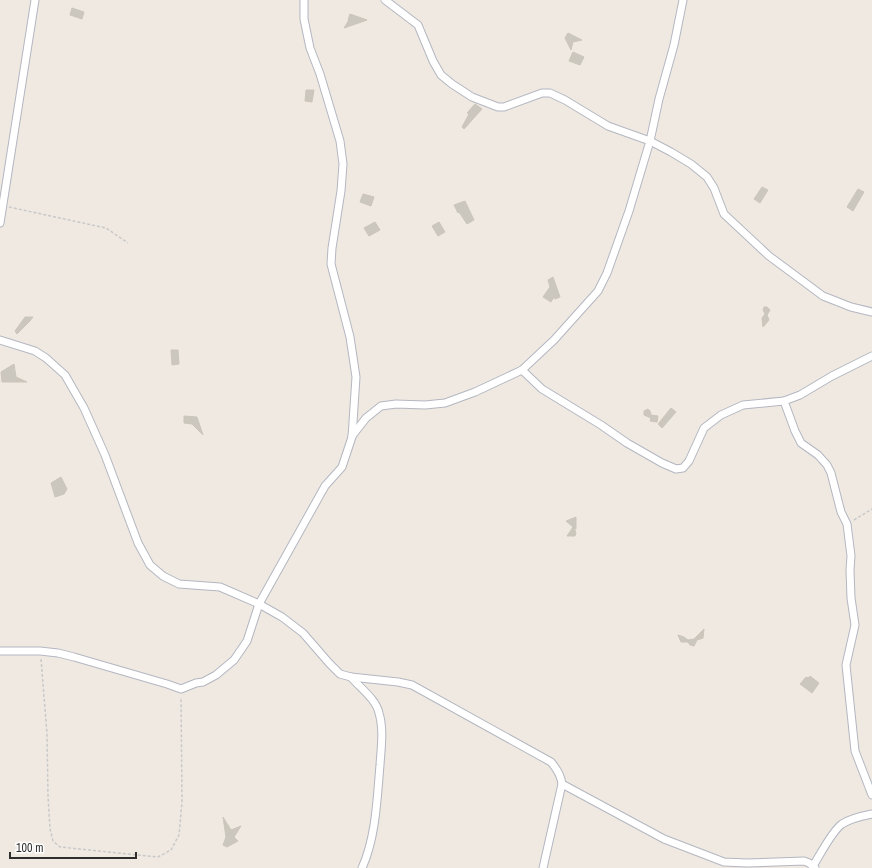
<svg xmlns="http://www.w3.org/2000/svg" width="872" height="868" font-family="'Archivo Narrow',sans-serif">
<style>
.building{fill:#cbc7bf;stroke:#cbc5ba}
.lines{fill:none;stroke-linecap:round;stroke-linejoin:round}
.street-casing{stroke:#b4b7c1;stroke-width:9}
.path{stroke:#c9c9c9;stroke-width:1.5;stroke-dasharray:3 2;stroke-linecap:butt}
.street{stroke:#fff;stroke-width:7}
</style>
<rect width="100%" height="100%" fill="#efe9e1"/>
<!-- building -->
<g class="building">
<path d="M72 8 84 12 82 19 70 15Z"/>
<path d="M350 14 367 20 344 28 349 20H348Z"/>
<path d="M568 33 582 40 573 42 571 50 565 38Z"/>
<path d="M573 52 584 57 580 65 569 61Z"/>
<path d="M306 90H314L312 102 305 101Z"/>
<path d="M475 104 482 109 464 129 462 127 469 114 467 113Z"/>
<path d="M762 187 768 190 760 203 754 199Z"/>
<path d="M858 189 864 192 853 211 847 207Z"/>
<path d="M363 194 374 197 371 206 360 202Z"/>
<path d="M465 201 474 220 467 224 459 212 458 213 454 205Z"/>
<path d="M375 222 380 230 369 236 364 228Z"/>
<path d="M439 222 445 232 438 236 432 226Z"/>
<path d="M553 277 560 297 555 299 554 297 551 302 543 297 550 287 548 280Z"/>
<path d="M764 307H767L770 310 767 315 769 320 763 327 762 318 765 314 763 310Z"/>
<path d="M25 317H33L29 322 17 334 15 331Z"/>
<path d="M171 350H178L179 364 172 365Z"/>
<path d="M14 364 16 377 27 382H2L1 372Z"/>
<path d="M671 408 676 412 662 428 658 424Z"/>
<path d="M648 409 650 411 651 415 658 416 657 422 650 421 651 418 644 415V411Z"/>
<path d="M184 416 197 417 203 435 192 424 184 423Z"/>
<path d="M61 477 67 489 64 494 55 497 51 483Z"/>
<path d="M576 517V529L574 527 576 533 575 536H567L573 527 566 521Z"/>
<path d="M704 629 703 638 697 640 694 646 690 645 688 642H681L678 635 684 637 688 640 694 639Z"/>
<path d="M810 676 819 683 812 693 800 684 806 677 808 678Z"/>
<path d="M223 817 231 830 241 826 234 837 238 841 227 847 223 845 226 837Z"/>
</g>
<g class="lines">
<defs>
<g id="street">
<path d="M385 0 418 25 433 61 441 75 452 84 472 97 498 107H504L542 93H550L565 100 608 126 650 141 671 152 691 164 707 177 714 188 724 214 769 256 823 296 851 307 872 312"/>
<path d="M0 223 35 0"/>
<path d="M0 340 35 351 46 358 65 375 84 408 105 455 138 543 150 565 163 576 179 584 220 587 259 604 282 617 303 633 329 663 340 674 351 677 398 682 412 685 551 762C557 769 561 775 562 784L543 868"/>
<path d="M522 370 542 389 601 425 627 443 662 463 676 469 683 468 689 461 704 428 721 415 743 405 784 401 800 395 832 376 872 356"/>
<path d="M784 401 795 431 801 443 818 455 827 465 831 473 841 512 847 524 851 556 850 570 851 598 855 625 846 665 855 751 872 795"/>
<path d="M352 436 366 418 381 406 396 404 425 405 445 403 475 392 522 370 554 340 598 291 607 273 629 211 650 141 659 99 674 45 683 0"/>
<path d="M0 651H40L58 653 74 657 167 684 181 689 196 683 203 682 216 675 234 660 247 641 259 604 325 486 342 467 352 437 356 377 350 337 331 264 332 248 341 191 343 164 340 141 320 74 310 48 304 19V0"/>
<path d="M351 677C360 688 376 699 379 713 384 730 381 748 380 765 377 799 376 837 362 868"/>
<path d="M562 784 664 839 724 862 747 863 804 861 809 863 815 868"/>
<path d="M813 866C820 855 832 831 842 824 851 818 862 816 872 814"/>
</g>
</defs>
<!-- street casing -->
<use href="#street" class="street-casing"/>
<!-- path -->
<g class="path">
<path d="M9 207 106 228 128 243"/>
<path d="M854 520 872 509"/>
<path d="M41 659 47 734 48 796 50 829 53 841 60 847 158 857 171 850 179 835 182 802 181 697"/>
</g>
<!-- street -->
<use href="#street" class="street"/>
</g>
<!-- scale -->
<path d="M10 852v6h126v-6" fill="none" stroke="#2e2e2e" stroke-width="2"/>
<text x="16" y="852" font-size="12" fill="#2e2e2e" stroke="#ffffff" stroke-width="3" paint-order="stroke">100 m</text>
</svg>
